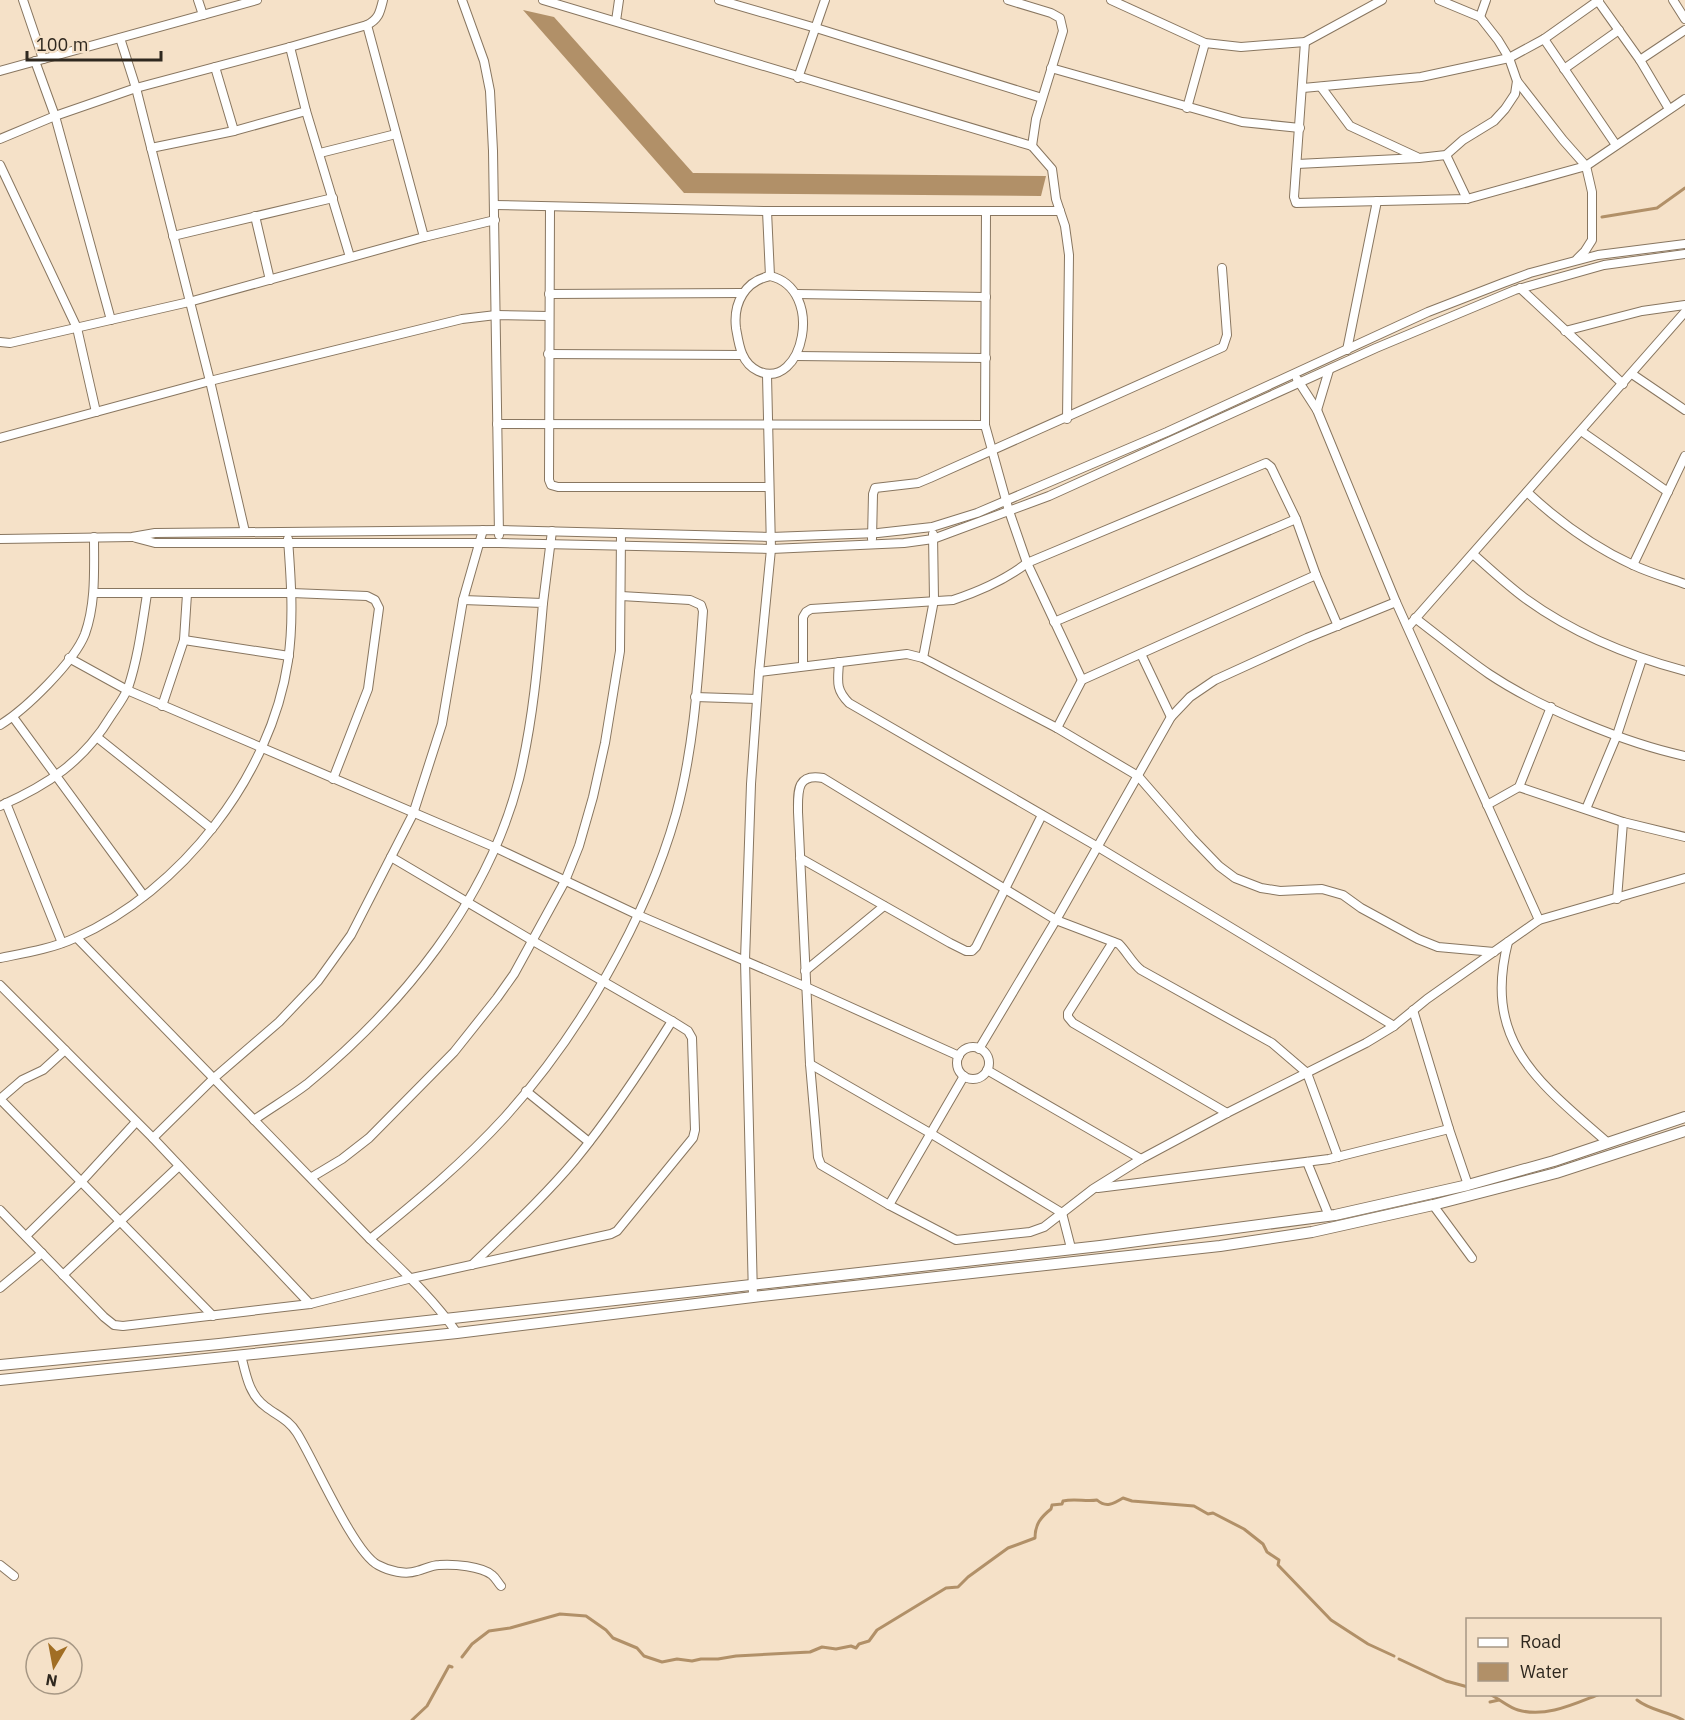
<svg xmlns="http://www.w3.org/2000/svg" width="1685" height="1720" font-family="'IBM Plex Sans',sans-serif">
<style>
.water{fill:#b19068}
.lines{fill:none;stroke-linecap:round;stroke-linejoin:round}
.stream{stroke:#b19068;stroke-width:3}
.minor-casing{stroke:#887660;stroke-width:10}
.secondary-casing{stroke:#887660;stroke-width:12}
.minor{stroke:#fff;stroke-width:8}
.secondary{stroke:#fff;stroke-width:10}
</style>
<rect width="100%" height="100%" fill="#f5e1c8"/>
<!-- water -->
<path class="water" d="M523 10 554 17 693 173 1046 176 1041 196 684 193Z"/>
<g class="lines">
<!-- stream -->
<g class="stream">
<path d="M1602 217 1657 208 1685 188"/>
<path d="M462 1657 472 1644 489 1631 510 1628 560 1614 586 1616 606 1630 613 1638 637 1648 644 1656 662 1662 677 1659 692 1661 701 1659H718L736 1656 810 1652 822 1647 836 1649 851 1646 856 1648 859 1644 869 1641 877 1630 946 1588 958 1587 968 1577 1008 1548 1035 1538C1035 1524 1041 1517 1051 1509L1052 1505 1062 1504 1063 1501C1075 1498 1086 1502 1097 1500 1106 1508 1113 1504 1123 1498L1132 1501 1194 1506 1208 1514 1213 1513 1244 1529 1263 1544 1267 1552 1279 1560 1278 1565 1331 1620 1368 1644 1394 1656"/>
<path d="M1399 1659 1446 1681 1468 1687"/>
<path d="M1489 1694C1500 1699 1508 1707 1518 1710 1546 1718 1574 1704 1600 1694"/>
<path d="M1637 1700C1651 1711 1667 1711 1683 1720"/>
<path d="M1490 1702 1499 1700"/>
<path d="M412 1720 427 1706 449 1666 452 1667"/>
</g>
<defs>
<g id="minor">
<path d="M23 0 43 59"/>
<path d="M198 0 203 15"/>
<path d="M462 0 484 61 490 91 493 151 499 535"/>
<path d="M543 0 1032 146 1052 169 1056 199 1065 226 1069 255 1067 419"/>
<path d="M719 0 816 28 1042 98"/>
<path d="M1008 0 1051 13 1060 18 1063 31 1036 119 1032 146"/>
<path d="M1111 0 1205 43 1241 47 1305 42 1382 0"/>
<path d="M1439 0 1480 17 1498 40 1509 58 1517 81 1563 140 1586 166 1592 192V240L1585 251 1577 259"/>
<path d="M1673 0 1685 19"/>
<path d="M1598 1 1640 60 1669 109"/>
<path d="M1480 17 1486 0"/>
<path d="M616 21 619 0"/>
<path d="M120 38 136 88 210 381 245 532"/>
<path d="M1544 39 1616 145"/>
<path d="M1305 42 1294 197 1296 203 1467 199 1586 166 1685 99"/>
<path d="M1640 60 1685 30"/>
<path d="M35 61 55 116 111 320"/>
<path d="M215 67 234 131"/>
<path d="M1051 68 1242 122 1300 128"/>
<path d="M1564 69 1619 30"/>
<path d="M0 71 257 0"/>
<path d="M798 78 825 0"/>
<path d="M1321 87 1350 126 1417 157"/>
<path d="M1303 88 1421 77 1509 58 1544 39 1599 0"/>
<path d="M1187 108 1205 43"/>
<path d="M306 111 350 257"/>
<path d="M0 139 55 116 136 88 290 47 367 25C379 19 380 12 383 0"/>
<path d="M151 148 234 131 306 111 290 47"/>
<path d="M320 153 396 134"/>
<path d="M1446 155 1467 199"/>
<path d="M1297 164 1419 158 1446 155 1463 140 1494 121 1505 109 1515 94 1517 81"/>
<path d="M0 165 77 328 96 412"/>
<path d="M494 205 767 211H1060"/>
<path d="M550 207 549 480 551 485 558 487H768"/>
<path d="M767 211 770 276"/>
<path d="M986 212 985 425 1009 511 1027 563 1082 680"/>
<path d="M255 216 270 280"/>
<path d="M173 236 333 198"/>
<path d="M424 237 495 220"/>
<path d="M770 276C826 289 803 392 758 371 741 363 739 345 736 328 733 303 745 281 770 276Z"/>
<path d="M1520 288 1623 384"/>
<path d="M549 294 742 293"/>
<path d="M797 294 986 297"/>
<path d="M1565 331 1642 311 1685 305"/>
<path d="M0 342 10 343 189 302 424 237 367 25"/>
<path d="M1347 350 1377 201"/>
<path d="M548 354 741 355"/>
<path d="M796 356 986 358"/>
<path d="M1632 374 1685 410"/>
<path d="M1297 379 1317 410 1396 602 1539 920"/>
<path d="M1317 410 1329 370"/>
<path d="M497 424 985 425"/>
<path d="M1581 431 1668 492"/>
<path d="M0 438 210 381 462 319 496 315 548 316"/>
<path d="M1527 492C1558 521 1594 547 1633 565 1650 573 1668 578 1685 584"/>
<path d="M136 538 155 543H499L771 549 904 543 933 539 1049 496 1376 348 1515 290 1604 265 1685 254"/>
<path d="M0 539 132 537 155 533 499 530 771 537 878 533 932 527 977 513 1045 484 1167 432 1428 312 1503 283 1530 273 1598 255 1685 244"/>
<path d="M872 539 873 494 875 488 918 483 930 478 1223 347 1227 335 1222 268"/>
<path d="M1473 554C1490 569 1507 585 1526 599 1573 633 1629 656 1685 671"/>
<path d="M1633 565 1685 456"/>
<path d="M94 593H292L367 596 375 600 379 608 368 689 333 779"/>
<path d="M543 603 552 531"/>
<path d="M1415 618C1440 637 1464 657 1489 674 1540 708 1625 743 1685 756"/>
<path d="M1054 622 1296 519"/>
<path d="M1408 627 1685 312"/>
<path d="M184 640 289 656"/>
<path d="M1141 654 1171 717"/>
<path d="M69 658 127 690 494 847 638 915 806 987 959 1056"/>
<path d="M923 658 934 600 933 534"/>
<path d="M839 662C838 681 835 689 849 703L1098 847 1394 1026"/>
<path d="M803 666V617L806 612 811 609 953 600C980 591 1005 580 1027 563L1266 463 1271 467 1296 519 1316 575 1338 626"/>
<path d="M759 672 907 654 923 658 1057 728 1138 776 1192 838 1219 866 1235 878 1261 888 1280 891 1322 889 1343 895 1361 908 1418 939 1438 947 1494 952"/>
<path d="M695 697 757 699"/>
<path d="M162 706 184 640 187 594"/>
<path d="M13 717 144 896"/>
<path d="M0 725C26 709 74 662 85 634 96 603 94 569 94 537"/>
<path d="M1057 728 1082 680 1316 575"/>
<path d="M98 738 212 829"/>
<path d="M1519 787 1623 822 1685 837"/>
<path d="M6 803 62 943"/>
<path d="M1487 805 1519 787 1551 707"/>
<path d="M0 806C48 785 84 761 111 716 117 707 124 698 128 688 138 658 142 626 147 594"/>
<path d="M1586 809 1617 735 1642 659"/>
<path d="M800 858 950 943 966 951H972L976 947 1042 815"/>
<path d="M1617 899 1623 822"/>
<path d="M77 938 370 1239C401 1269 433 1298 457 1333"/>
<path d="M1113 942 1068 1013V1017L1073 1023 1227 1113"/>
<path d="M1508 942C1482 1043 1540 1083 1608 1143"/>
<path d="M0 958C25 953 51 949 75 938 181 891 271 776 288 661 294 620 291 580 288 539"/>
<path d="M805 971 884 906"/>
<path d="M0 985 153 1138 310 1304"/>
<path d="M1413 1010 1449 1129 1468 1185"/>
<circle cx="973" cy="1063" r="16"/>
<path d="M979 1049 1056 920 1171 717 1190 697 1215 680 1307 638 1396 602"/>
<path d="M65 1050 43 1070 22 1080 0 1099 213 1316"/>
<path d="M810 1064 930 1133 1062 1213 1071 1248"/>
<path d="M987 1070 1141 1159"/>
<path d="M526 1091 589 1142"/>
<path d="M254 1120C271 1108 290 1097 307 1084 402 1006 488 901 519 779 533 721 538 662 543 603L463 600 483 530"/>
<path d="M153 1138 214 1078 279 1022 318 981 351 935 413 814 442 724 463 600"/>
<path d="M1338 1157 1307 1073 1272 1043 1141 970C1132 963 1127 952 1119 944L1056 920 823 778C796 773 798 792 798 812L810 1064 818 1157 821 1165 889 1205 956 1240 1030 1232 1044 1227 1093 1189 1141 1159 1227 1113 1366 1043 1394 1026 1427 999 1539 920 1685 878"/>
<path d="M1307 1162 1329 1216"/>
<path d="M312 1177 342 1159 369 1138 454 1052 497 998 514 974 565 881 579 846 593 797 605 743 620 651 621 533"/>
<path d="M1098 1188 1329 1159 1449 1129"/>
<path d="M889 1205 964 1076"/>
<path d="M1433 1205 1472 1258"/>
<path d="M0 1210 104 1317 114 1325 123 1326 310 1304 412 1278 611 1234 617 1231 693 1138 695 1130 692 1038 688 1031 672 1021 533 941 391 857"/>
<path d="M26 1236 81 1182 136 1122"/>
<path d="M370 1239C417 1201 464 1162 505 1117 579 1035 646 920 676 814 694 748 698 679 703 611L701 605 690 600 621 596"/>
<path d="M472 1265C507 1231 544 1197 575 1160 611 1116 642 1069 672 1021"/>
<path d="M63 1275 179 1166"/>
<path d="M0 1288 42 1253"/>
<path d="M753 1297 745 960 751 784 759 672 771 549 767 375"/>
<path d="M241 1355C246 1375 249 1395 266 1407 278 1416 289 1420 297 1433 314 1460 354 1553 378 1565 389 1571 405 1575 417 1571 425 1569 432 1565 439 1565 454 1564 481 1566 492 1575 496 1578 498 1583 501 1586"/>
<path d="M0 1565 14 1576"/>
</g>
<g id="secondary">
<path d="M0 1365 219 1344 841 1275 1100 1246 1335 1215 1468 1185 1554 1161 1685 1117"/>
<path d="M0 1380 457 1333 753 1297 1220 1246 1312 1232 1433 1205 1556 1173 1685 1131"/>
</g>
</defs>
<!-- minor casing -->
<use href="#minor" class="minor-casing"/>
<!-- secondary casing -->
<use href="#secondary" class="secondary-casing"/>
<!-- minor -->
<use href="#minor" class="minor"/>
<!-- secondary -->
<use href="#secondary" class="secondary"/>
</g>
<!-- legend -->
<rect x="1466" y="1618" width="195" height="78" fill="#f5e1c8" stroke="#a69784" stroke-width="1.5"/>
<rect x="1478" y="1638" width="30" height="9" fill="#ffffff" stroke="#a69784" stroke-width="1.5"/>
<text x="1520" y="1648" font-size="18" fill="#2f281f">Road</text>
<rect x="1478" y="1663" width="30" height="18" fill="#b19068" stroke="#a69784" stroke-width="1.5"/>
<text x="1520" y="1678" font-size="18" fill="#2f281f">Water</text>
<!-- north arrow -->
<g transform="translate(54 1666) rotate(190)"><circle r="28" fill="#f5e1c8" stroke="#a69784" stroke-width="1.5"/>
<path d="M0-4.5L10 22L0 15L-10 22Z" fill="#a16e24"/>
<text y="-9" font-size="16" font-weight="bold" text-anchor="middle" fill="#2f281f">N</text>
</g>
<!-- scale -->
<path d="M27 51v9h134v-9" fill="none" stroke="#2f281f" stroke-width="3"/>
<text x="36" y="51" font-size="18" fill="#2f281f" stroke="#f5e1c8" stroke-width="4.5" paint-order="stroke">100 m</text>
</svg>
